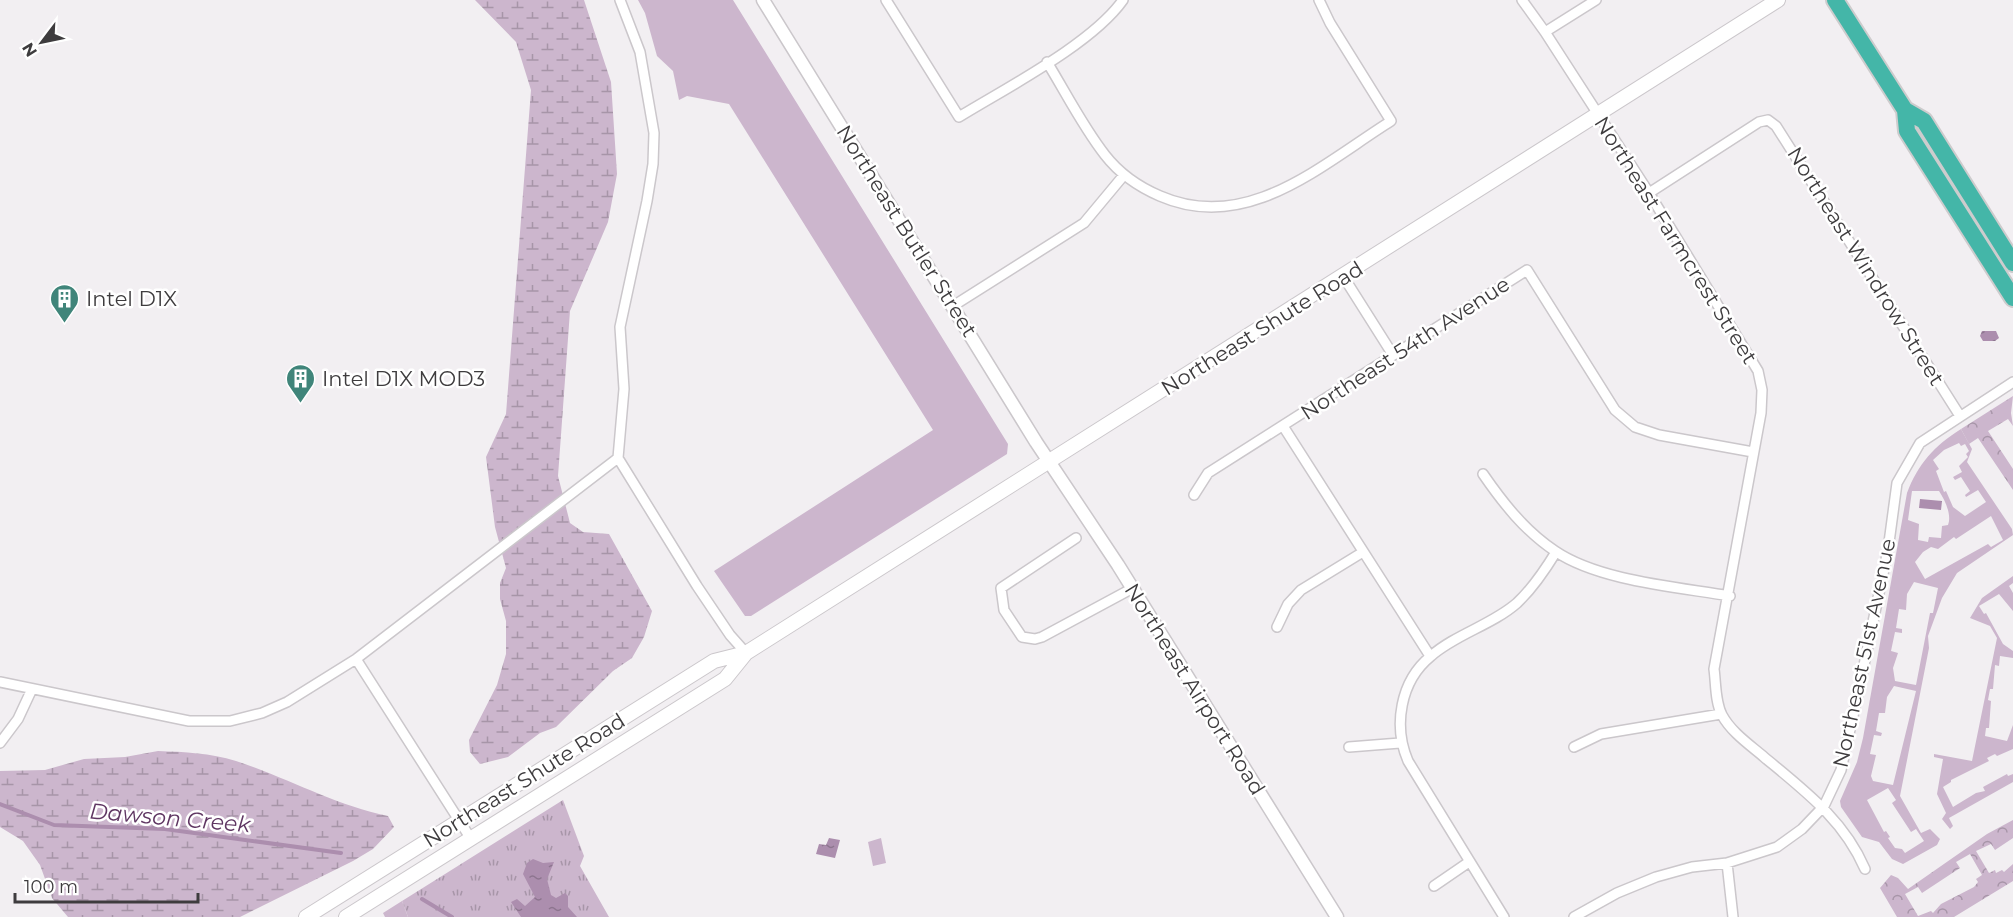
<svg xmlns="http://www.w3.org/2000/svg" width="2013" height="917" font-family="Montserrat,sans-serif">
  <defs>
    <pattern id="forest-crowns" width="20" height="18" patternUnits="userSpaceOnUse" patternTransform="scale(1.5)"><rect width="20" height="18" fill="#ccb6cd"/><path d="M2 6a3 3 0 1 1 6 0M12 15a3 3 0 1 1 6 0" fill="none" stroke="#a795a8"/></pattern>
    <pattern id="wetland-marsh" width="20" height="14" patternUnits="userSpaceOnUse" patternTransform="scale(1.5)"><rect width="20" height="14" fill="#ccb6cd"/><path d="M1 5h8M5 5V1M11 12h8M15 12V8" fill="none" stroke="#a795a8"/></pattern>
    <pattern id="park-tufts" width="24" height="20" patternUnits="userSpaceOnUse" patternTransform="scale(1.5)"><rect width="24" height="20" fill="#ccb6cd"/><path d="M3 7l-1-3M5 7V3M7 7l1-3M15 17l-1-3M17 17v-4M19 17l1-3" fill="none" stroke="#a795a8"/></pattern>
    <pattern id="water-ripples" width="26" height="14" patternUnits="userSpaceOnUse" patternTransform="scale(1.5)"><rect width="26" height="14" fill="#ac8eae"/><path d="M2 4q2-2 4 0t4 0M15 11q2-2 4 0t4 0" fill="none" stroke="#8d758f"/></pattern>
  </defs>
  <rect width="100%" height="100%" fill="#f2eff2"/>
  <path fill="#ccb6cd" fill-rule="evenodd" d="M638,0H733L1008,444L1007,454L751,616H745L714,571L933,430L729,104L687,96L679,100L673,71L657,56L645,13Z
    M1961,429L1972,449L1967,462L2012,529L2013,535L1957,573L1942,598L1928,636L1929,648L1900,796L1921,833L1930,829L1940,839L1937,845L1903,864L1892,859L1879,842L1862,837L1841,807L1840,801L1857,762L1863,738L1907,493C1918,464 1934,446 1961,429ZM1959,443L1961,446L1965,444L1969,451L1966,454L1968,457L1959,466L1962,472L1953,477L1955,480L1961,477L1970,491L1965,495L1966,497L1978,490L1986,502L1965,516L1953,507L1946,491L1944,492L1936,471L1939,469L1933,460L1944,450ZM1912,491H1939C1945,500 1952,515 1948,525L1942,526L1941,538L1929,537L1928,542L1918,540L1919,524L1908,520ZM1991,516L2003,540L1991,547L1988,544L1925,579L1915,562L1923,552L1931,547L1938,549L1954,537L1956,539ZM1914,582L1938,588L1933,613H1930L1916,685L1895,681L1893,668L1898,653L1891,651L1895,632L1902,633V629L1896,628L1899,609L1906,610L1907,594ZM1894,686L1916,691L1893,785L1873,781L1871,776L1876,755L1870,754L1874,735L1881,736L1882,733L1876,731L1879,713H1885L1887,697ZM1888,788L1896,800L1892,803L1911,832L1916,829L1924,841L1905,853L1902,849L1895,848L1888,838L1890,837L1886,831L1884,832L1867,800Z
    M2013,576V583L2009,586L2013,593V611L1999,594L1979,606L1984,614L1986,613L2003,644L2013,651V658L2000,656L1999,666L1995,665L1993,689H1990L1988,700L1991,701L1989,728H1986L1985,736L2007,741L2013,725V749L1997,756L1995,754L1987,758L1989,761L1951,780V782L1943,787L1953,807L1976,793L1985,791L1983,787L2007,774L2008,776L2013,774V782L1949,818L1953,826L1950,829L1942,819L1946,813L1937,794L1943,759L1934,757V754L1972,761L1997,638L1990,626L1970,618L1982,598Z
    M881,838L886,863L873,866L868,842Z
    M402,901L408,917H385L383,913Z"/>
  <path fill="url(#forest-crowns)" fill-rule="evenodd" d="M2013,396L2011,413L2013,426L2008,419L1988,431L2013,469V490L1978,438L1969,444L1961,429Z
    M2013,820V838L1995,850L1991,844L1976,851L1989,873L1995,870L1996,873L2002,870L2004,872L2013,864V881L1954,917H1897L1880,888L1891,875L1898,878L1908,889L1987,834ZM1970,854L1982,875L1976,879L1978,882L1974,887L1941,904L1933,913L1931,911L1918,916L1905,894L1918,887L1922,893L1960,868L1956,862Z"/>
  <path fill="url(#wetland-marsh)" d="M475,0H584L611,82L617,174L608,222L570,311L558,476L570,523L583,532L609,534L652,611L644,637L632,658L613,671L556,727L540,733L508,757L480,764L470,752L469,740L497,685L506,654V621L500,599V583L506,568L495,527L486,457L506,414L531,90L516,42Z
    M158,751C185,752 210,753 236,761C288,778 334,805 388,816L394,827L373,849L353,861L240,917H68L52,898L40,865L23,841L0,827V771L45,770L84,759L125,757Z"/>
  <path fill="url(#park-tufts)" d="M563,800L584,856L580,866L609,917H408L402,901Z"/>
  <path fill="url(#water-ripples)" d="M1982,331H1996L1999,338L1995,341H1983L1980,336Z
    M1920,499L1942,501L1941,510L1919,508Z
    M829,838L840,840L835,858L816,854L819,844L826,845Z
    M533,859L543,863L554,862L547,879L551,895L556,898L565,893L568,896V907L577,917H521L511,902L517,899L525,906L535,897L523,874L527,863Z"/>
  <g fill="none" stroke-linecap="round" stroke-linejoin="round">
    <path stroke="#ac8eae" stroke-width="4" d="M0,804L54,825L165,829L341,853
      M422,899L452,917"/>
    <defs>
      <path id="minor" d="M620,0L640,52L654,133L653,164L647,201L620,327L624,389L618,458L697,586L730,635L746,653
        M886,0L959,117C1006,88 1092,44 1123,0
        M1522,0L1545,32L1649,193L1758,371L1762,390L1761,413L1714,669C1716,683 1715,702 1722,715C1731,732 1750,745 1764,757C1805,791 1844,820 1865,869
        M1545,32L1596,0
        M1047,62C1066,93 1083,127 1105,155C1119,173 1139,187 1160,196C1247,234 1321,165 1391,121L1330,23L1319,0
        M1649,193L1759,122L1768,120L1776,126L1960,416
        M1343,276L1393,355
        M953,306L1084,223L1124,175
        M1283,426L1430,656
        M1483,474C1503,503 1525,531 1555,551C1599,581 1678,587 1730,596
        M1194,495L1208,473L1527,270L1615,410L1635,427L1659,435L1753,452
        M1076,538L1001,588L1004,610L1022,637L1035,639L1042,637L1133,588
        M1277,627L1288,604L1301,590L1363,552
        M356,659L471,839
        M0,682L189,721H230L262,713L287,702L356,659L618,458
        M0,743L18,719L32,689
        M1349,747L1400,743
        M1574,747L1601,734L1721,714
        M1727,863L1733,917
        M1434,886L1469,862
        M1504,917L1408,761C1393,726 1400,681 1431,656C1456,634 1492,625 1517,603C1533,588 1545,570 1556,552
        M1574,917L1617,893L1656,877L1692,867L1727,863L1777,847L1802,829L1824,806L1841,770L1859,689L1888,550L1897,483L1920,443L2013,382"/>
      <path id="tertiary" d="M763,0L1036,442L1118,565L1337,917"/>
      <path id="secondary" d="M306,917L714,661L746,653L1778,0
        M346,917L725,679L746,653"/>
      <path id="trunk" d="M1835,0L1905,110L1924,121L2013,263
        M1905,110L1907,131L2013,298"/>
    </defs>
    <use href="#minor" stroke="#cbc7cb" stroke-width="12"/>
    <use href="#tertiary" stroke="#cbc7cb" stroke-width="15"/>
    <use href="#secondary" stroke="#cbc7cb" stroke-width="16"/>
    <use href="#trunk" stroke="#cdcccd" stroke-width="20"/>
    <use href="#minor" stroke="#fff" stroke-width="9"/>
    <use href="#tertiary" stroke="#fff" stroke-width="12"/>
    <use href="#secondary" stroke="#fff" stroke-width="14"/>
    <use href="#trunk" stroke="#44b6a8" stroke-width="16"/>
  </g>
  <defs>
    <symbol id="building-pin" viewBox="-11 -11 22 30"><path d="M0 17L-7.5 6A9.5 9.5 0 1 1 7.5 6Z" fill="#40857a" stroke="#fff"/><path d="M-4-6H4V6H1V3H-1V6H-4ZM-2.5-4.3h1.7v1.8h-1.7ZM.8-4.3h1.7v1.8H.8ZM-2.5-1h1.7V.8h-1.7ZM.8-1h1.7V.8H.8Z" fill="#fff"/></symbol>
  </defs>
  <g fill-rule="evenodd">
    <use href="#building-pin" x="48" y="282" width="33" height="45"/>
    <use href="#building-pin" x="284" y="362" width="33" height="45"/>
  </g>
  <g text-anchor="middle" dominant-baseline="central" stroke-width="5" stroke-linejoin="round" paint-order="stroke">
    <g font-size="21" fill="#3e3c3e" stroke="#fff">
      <text transform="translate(907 231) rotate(58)">Northeast Butler Street</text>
      <text transform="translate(1676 240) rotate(58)">Northeast Farmcrest Street</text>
      <text transform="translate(1866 266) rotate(58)">Northeast Windrow Street</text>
      <text transform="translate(1262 328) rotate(-32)">Northeast Shute Road</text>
      <text transform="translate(1405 348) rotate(-33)">Northeast 54th Avenue</text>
      <text transform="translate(1864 653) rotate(-78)">Northeast 51st Avenue</text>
      <text transform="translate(1195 689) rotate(58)">Northeast Airport Road</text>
      <text transform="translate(524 780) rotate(-32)">Northeast Shute Road</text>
    </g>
    <g font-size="21" fill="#3e3c3e" stroke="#fff" text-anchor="start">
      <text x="86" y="298">Intel D1X</text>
      <text x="322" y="378">Intel D1X MOD3</text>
    </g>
    <g font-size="22" font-style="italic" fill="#5f3662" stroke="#fff">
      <text transform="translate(170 818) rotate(5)">Dawson Creek</text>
    </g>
  </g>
  <g transform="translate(42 42) rotate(238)" stroke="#ffffff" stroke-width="4.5" paint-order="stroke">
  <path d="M0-4.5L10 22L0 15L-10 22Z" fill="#3e3c3e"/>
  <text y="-9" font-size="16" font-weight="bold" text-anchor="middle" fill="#3e3c3e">N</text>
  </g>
  <path d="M15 893v9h183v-9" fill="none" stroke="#3e3c3e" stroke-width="3"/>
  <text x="24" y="893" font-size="18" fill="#3e3c3e" stroke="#ffffff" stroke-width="4.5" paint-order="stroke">100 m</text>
</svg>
